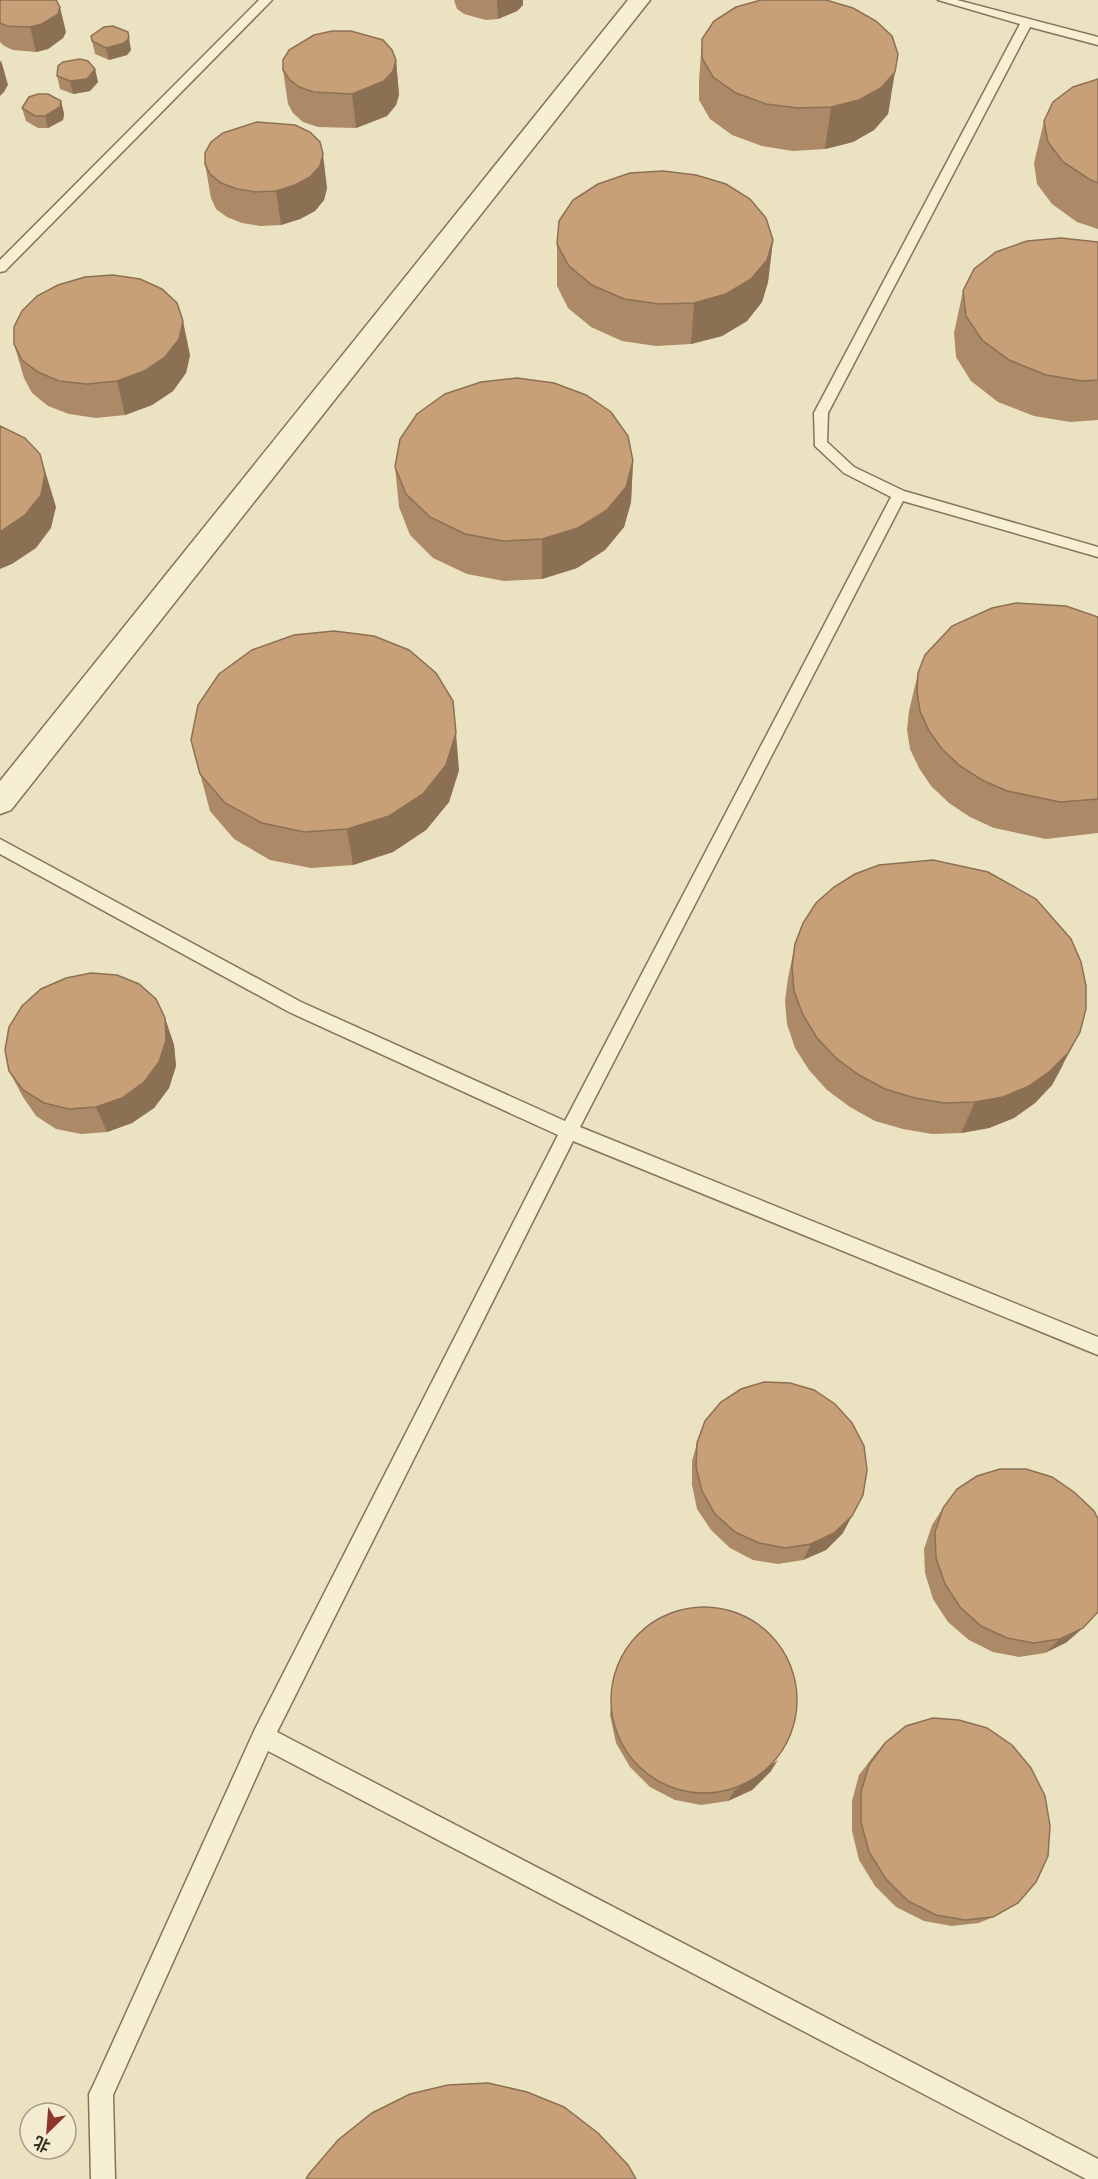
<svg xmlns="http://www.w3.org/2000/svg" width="1098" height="2179" font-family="Lora,'Noto Sans SC',serif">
  <rect width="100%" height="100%" fill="#ebe2c1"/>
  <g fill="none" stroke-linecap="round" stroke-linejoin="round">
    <defs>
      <path id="lane" d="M259,0H272L5,271L0,272V260Z
        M938,0H957L1098,37V45L1030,27L828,413L827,442L854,467L904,491L1098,547V557L903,501L580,1127L1098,1337V1355L573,1141L277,1732L1098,2159V2179H1086L268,1751L113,2095L115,2179H91L89,2094L93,2086L255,1729L558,1135L289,1012L0,854V839L301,1002L565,1121L891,497L844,473L815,446L814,413L1020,24Z"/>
      <path id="street" d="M628,0H650L11,810L0,814V781Z"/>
    </defs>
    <use href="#lane" stroke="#847459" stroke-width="3"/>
    <use href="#street" stroke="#847459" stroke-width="3"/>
    <use href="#lane" fill="#f7efd3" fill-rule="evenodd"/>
    <use href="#street" fill="#f7efd3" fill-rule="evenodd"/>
  </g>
  <path fill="#ac8a67" d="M0,0L66,32L63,38L48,49L36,52L13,50L4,46L0,42Z
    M454,0H523V5L517,11L498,19L486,20L464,14L457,9Z
    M702,39L891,96L888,114L874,130L853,142L825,149L793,151L762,146L732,135L710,119L699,100V81Z
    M92,41L131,50L127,55L109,60L95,54Z
    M396,60L399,95L396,105L387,116L356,128L318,127L303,122L293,113L288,104L283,70Z
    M95,69L98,82L90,91L73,94L60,89L57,76Z
    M1098,79V229L1077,222L1052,204L1037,184L1034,163L1044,121Z
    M61,101L64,114L63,120L48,128H38L26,121L22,108Z
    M205,164L327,188L324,200L315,211L300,219L281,225L261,226L242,223L227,217L216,209L211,198Z
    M773,240L768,282L762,302L747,321L722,336L691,344L656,346L622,341L591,327L568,308L557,286V244Z
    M1098,242V420L1070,422L1034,416L998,402L971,381L956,357L954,333L963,291Z
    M14,344L190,355L186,373L173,391L152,405L125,415L96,418L69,414L48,406L32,393L24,378Z
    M633,461L631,502L624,527L605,550L577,568L542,579L504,581L467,574L433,558L410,535L399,507L395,467Z
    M1098,617V833L1046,839L994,828L970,817L949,803L931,786L919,768L910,749L907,730L909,711L918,673Z
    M191,740L459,770L449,802L426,830L393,852L353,865L311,868L270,860L234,839L210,811Z
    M795,944L1063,1065L1052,1085L1035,1103L1014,1118L989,1128L961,1133L932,1134L903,1129L875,1121L850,1107L827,1090L809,1070L795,1048L787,1024L785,1001L788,978Z
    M165,1018L174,1045L176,1066L169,1088L154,1108L132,1123L107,1132L81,1134L56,1129L36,1116L23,1097L9,1071Z
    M697,1443L843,1533L826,1550L803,1560L778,1564L753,1560L730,1548L711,1530L697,1509L692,1485V1461Z
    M943,1508L1067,1642L1045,1653L1019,1657L993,1652L969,1640L948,1622L933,1599L925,1573L924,1549L932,1525Z
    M614,1675L771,1771L752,1790L728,1801L701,1805L675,1800L650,1787L630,1767L616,1743L610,1715Z
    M885,1743L993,1917L979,1923L952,1926L924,1921L896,1907L875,1886L859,1860L852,1831V1801L859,1775L875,1754Z"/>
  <path fill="#8c7054" d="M497,0H523V5L517,11L498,19Z
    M60,7L66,32L63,38L48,49L36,52L30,27Z
    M128,32L131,50L127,55L109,60L106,48Z
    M898,54L888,114L874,130L853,142L825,149L831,107Z
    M1,60L8,85L4,92L0,96V63Z
    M396,60L399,95L396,105L387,116L356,128L352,94Z
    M95,69L98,82L90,91L73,94L70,81Z
    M61,101L64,114L63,120L48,128L45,116Z
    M323,154L327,188L324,200L315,211L300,219L281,225L276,191Z
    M773,240L768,282L762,302L747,321L722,336L691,344L694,303Z
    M183,321L190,355L186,373L173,391L152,405L125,415L117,381Z
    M40,454L56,507L51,528L36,548L12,564L0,569V532Z
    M633,461L631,502L624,527L605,550L577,568L542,579V539Z
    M456,733L459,770L449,802L426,830L393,852L353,865L347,829Z
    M165,1018L174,1045L176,1066L169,1088L154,1108L132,1123L107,1132L96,1107Z
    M1080,1032L1052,1085L1035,1103L1014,1118L989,1128L961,1133L975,1102Z
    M852,1516L843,1533L826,1550L803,1560L811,1544Z
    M1083,1628L1067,1642L1045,1653L1060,1639Z
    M778,1760L771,1771L752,1790L728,1801L734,1791Z"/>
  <path fill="#c8a078" stroke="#8c7054" stroke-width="1.5" d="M0,0H56L60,7L58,14L42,24L30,27L7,26L0,23Z
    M761,0H826L853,8L876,21L892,36L898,54L895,72L881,88L859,100L831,107L798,108L766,104L736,93L713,77L702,58V39L714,21L736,7Z
    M113,26L128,32L129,38L124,43L106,48L92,41L91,36L104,27Z
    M332,31H351L383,40L392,50L396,60L393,71L384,81L352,94L314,92L299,87L289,79L283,70V60L289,50L314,35Z
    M80,59L88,61L95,69L87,79L70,81L57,76L58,66L63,62Z
    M1098,79V183L1089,179L1063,162L1048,142L1044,121L1053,102L1073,87Z
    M38,94H48L61,101L60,107L45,116H35L22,108L29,97Z
    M257,122L295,125L310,132L320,142L323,154L320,166L310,177L295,185L276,191L256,192L237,189L221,183L210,174L205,164V153L211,142L223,133Z
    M663,171L696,175L726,184L750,199L766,218L773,240L767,260L751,279L726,294L694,303L659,304L624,299L592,285L569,266L557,244L559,221L573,200L598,184L630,173Z
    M1061,238L1098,242V380L1082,381L1046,375L1009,360L982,340L966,316L963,291L974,269L996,252L1027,241Z
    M113,275L140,279L162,289L177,303L183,321L179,339L165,357L144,371L117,381L87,384L59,381L38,372L22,360L14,344V327L22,311L37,296L58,285L85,277Z
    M517,378L554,383L586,395L611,412L628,436L633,461L626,487L607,510L578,528L542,539L503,541L465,534L430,517L406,494L395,467L400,439L417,414L445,394L481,382Z
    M0,426L25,438L40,454L45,474L41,495L25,515L0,532Z
    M1016,603L1066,606L1098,617V799L1060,802L1007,791L982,780L960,766L942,749L929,731L920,711L917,692L918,673L925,655L952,626L992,608Z
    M334,631L374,636L409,650L436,673L453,701L456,733L446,765L423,794L389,816L347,829L304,832L262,823L225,803L200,774L191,740L198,705L219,674L252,650L294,635Z
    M933,860L988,872L1036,899L1071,939L1081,962L1086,986V1009L1080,1032L1068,1053L1050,1071L1029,1086L1003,1097L975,1102L944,1103L915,1098L885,1089L859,1075L836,1058L817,1038L803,1015L794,991L792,967L795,944L803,923L816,903L834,887L855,874L879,865Z
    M91,973L117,975L139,984L156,999L165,1018L166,1040L159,1062L144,1082L122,1098L96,1107L69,1109L44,1103L23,1090L9,1071L5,1050L9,1027L22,1006L41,989L66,978Z
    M764,1382L790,1383L814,1390L835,1404L852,1423L864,1446L867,1470L863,1495L852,1516L834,1533L811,1544L785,1548L759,1543L735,1532L715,1514L702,1491L696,1467L697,1443L705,1421L721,1402L741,1389Z
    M1000,1469H1026L1052,1477L1074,1492L1094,1511L1098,1519V1612L1083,1628L1060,1639L1034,1643L1007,1638L981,1626L960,1607L945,1584L936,1558L935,1532L943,1508L957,1489L977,1476Z
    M611 1700a93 93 0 1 1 186 0a93 93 0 1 1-186 0Z
    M933,1718L959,1720L987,1728L1012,1745L1031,1768L1045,1796L1050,1826L1048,1856L1036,1882L1018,1903L993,1917L965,1920L936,1915L908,1901L886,1879L869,1852L861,1822V1792L869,1765L885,1743L906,1726Z
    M488,2083L527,2092L564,2107L598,2133L628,2165L636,2179H306L309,2174L338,2140L372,2113L410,2094L448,2085Z"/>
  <g transform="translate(48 2131) rotate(205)"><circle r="28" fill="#f3ecd0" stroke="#a79e88" stroke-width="1.5"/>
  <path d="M0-4.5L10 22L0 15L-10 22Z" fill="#90352c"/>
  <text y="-9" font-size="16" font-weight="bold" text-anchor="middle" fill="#342a1d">北</text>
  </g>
</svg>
